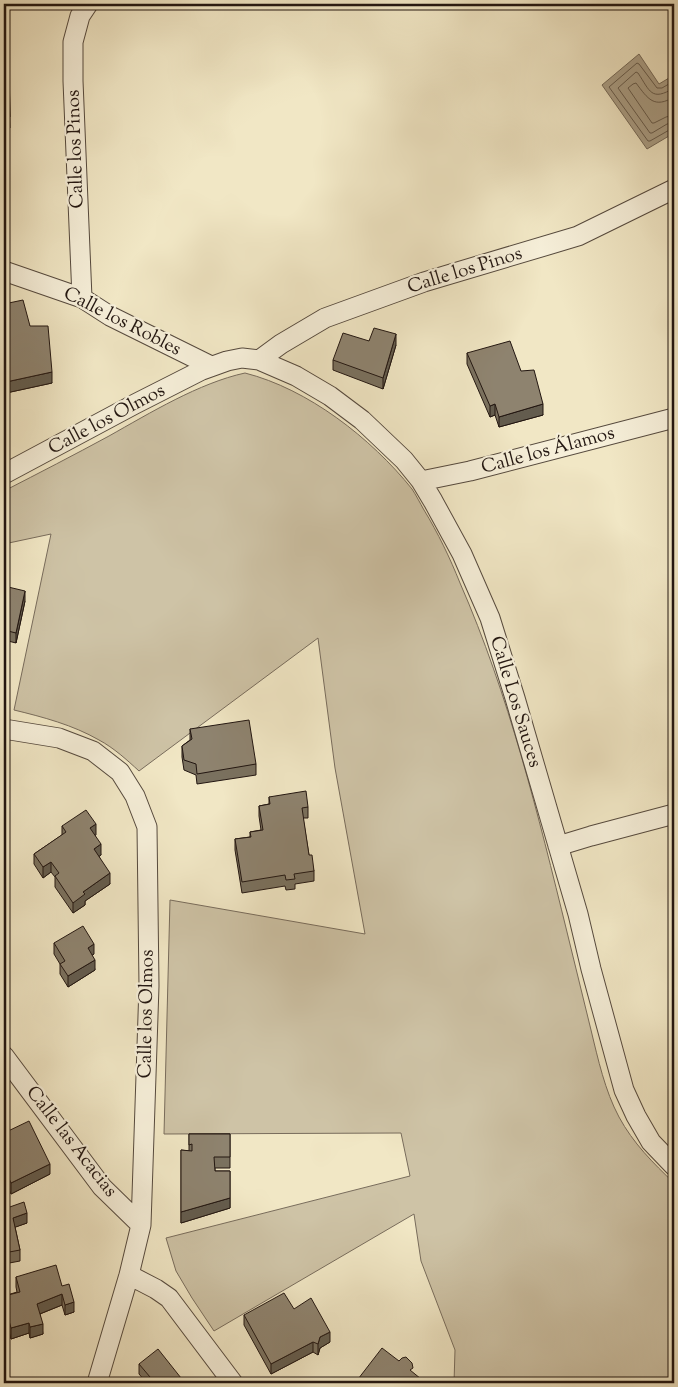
<svg xmlns="http://www.w3.org/2000/svg" width="678" height="1387" font-family="'Sorts Mill Goudy',serif">
  <rect width="100%" height="100%" fill="#f1e7c5"/>
  <filter id="stains"><feTurbulence type="fractalNoise" baseFrequency=".004" numOctaves="4"/><feColorMatrix values="0 0 0 0 .2 0 0 0 0 .09 0 0 0 0 .02 0 0 0 .5 -.17"/></filter>
  <radialGradient id="worn" r=".72"><stop offset=".6" stop-color="#630" stop-opacity="0"/><stop offset="1" stop-color="#630" stop-opacity=".3"/></radialGradient>
  <path fill="#cec3a6" stroke="#786c5c" d="M245,373C308,389 371,438 412,489C416,495 420,503 424,510C438,533 450,558 460,583C509,695 538,814 567,932C575,965 583,997 591,1030C598,1059 605,1091 619,1117C633,1143 653,1163 674,1183V1383H454L455,1350L421,1261L414,1214L214,1331L192,1298L176,1271L166,1238L410,1176L401,1133L164,1134L170,900L365,934L335,768L318,638L139,771C127,760 114,748 99,740C73,725 43,717 14,710L51,534L4,544V491C39,473 74,455 109,436C150,413 199,383 245,373Z"/>
  <path fill="#aba088" stroke="#746958" d="M639,54L659,84L674,75V133L647,149L602,85Z"/>
  <g fill="none" stroke-linecap="round" stroke-linejoin="round">
    <path stroke="#665b4c" stroke-width="1" d="M674,81L662,88H657L639,64L637,63L609,87L648,141H650L671,129H674
      M674,88C651,102 650,91 638,73L636,72L618,88L650,133H652L667,124L674,123
      M674,97C654,109 648,99 636,83L633,84L628,88L652,123H654L666,117L674,115"/>
    <defs>
      <path id="minor" d="M4,271L82,298L110,316L211,366
        M82,298L73,81V42L80,16L88,4
        M259,360L281,344L325,318L424,282L578,236L674,189
        M4,474L135,404L202,370L227,361L242,358L259,360L296,376L330,396L362,420L404,460L421,481L433,501L462,554L490,618L515,698L578,914L591,969L624,1090L636,1116L651,1142L674,1166
        M421,481L470,471L674,418
        M4,729L59,738L93,751L120,772L135,796L147,827L149,986L141,1225L129,1275L97,1383
        M558,846L591,836L674,814
        M4,1056L102,1187L141,1225
        M129,1275L156,1289L169,1298L233,1383"/>
    </defs>
    <use href="#minor" stroke="#564a3e" stroke-width="21"/>
    <use href="#minor" stroke="#f6efd9" stroke-width="19"/>
  </g>
  <path fill="#7a715f" stroke="#221611" d="M4,62H9L10,128H4Z
    M4,304L30,326L52,383L6,393L4,384Z
    M369,341L396,345L383,389L333,370V360Z
    M467,353L521,371L543,415L499,427L495,415L490,417L467,364Z
    M4,586L25,601L16,643L4,640Z
    M190,729L256,764V775L197,784L196,775L184,770L182,757V746L190,740Z
    M269,797L308,807V818H303L309,855L314,871V881L295,884V889L286,890L285,886L242,893L235,850V839L250,837V832L261,830L259,816V806L269,804Z
    M62,826L96,835H95L101,855L99,856L110,884L85,901V905L73,913L55,887V877L51,872L43,878L34,864V854L62,835Z
    M54,943L94,954L92,955L95,970L68,987L60,974V964L54,954Z
    M4,1133L50,1174L11,1194L4,1178Z
    M189,1134H230V1168H215V1171H230V1208L181,1223V1150L189,1151Z
    M4,1209L27,1223L15,1227L20,1250V1261L4,1264Z
    M16,1277L62,1286L74,1312L65,1315L62,1305L40,1314L43,1334L30,1338L29,1333L11,1339L4,1313V1296L17,1292L16,1287Z
    M244,1315L330,1342L320,1348L318,1355L313,1352L271,1374L244,1325Z
    M139,1364L185,1383L145,1381L139,1374Z"/>
  <path fill="#635c4e" stroke="#221611" d="M396,334V345L383,389V378Z
    M52,372V383L6,393V382Z
    M495,404V415L490,417V406Z
    M543,404V415L499,427V417Z
    M25,591V601L16,643V633Z
    M96,824V835L90,839V828Z
    M101,844V855L94,860V849Z
    M51,862V872L43,878V867Z
    M110,873V884L85,901V905L73,913V903L83,892Z
    M94,944V954L88,958V948Z
    M95,960V970L68,987V976Z
    M50,1164V1174L11,1194V1183Z
    M230,1198V1208L181,1223V1212Z
    M27,1213V1223L13,1228V1218Z
    M62,1294V1305L37,1315V1304Z
    M74,1302V1312L65,1315V1305Z
    M29,1323V1333L11,1339V1328Z
    M43,1324V1334L30,1338V1327Z
    M330,1332V1342L320,1348L318,1355V1344L320,1337Z
    M313,1342V1352L271,1374V1364Z"/>
  <path fill="#8e836f" stroke="#221611" d="M4,62H9L10,117H4Z
    M23,300L30,326H48L52,372L6,382L4,374V304Z
    M374,328L396,334L383,378L333,360L343,333L369,341Z
    M510,341L521,371L534,370L543,404L499,417L495,404L490,406L467,353Z
    M4,586L25,591L16,633L4,630Z
    M249,720L256,764L197,774L196,764L184,760L182,746L192,739L190,729Z
    M306,791L308,807L302,808L309,855H312L314,871L294,874L295,879L286,880L285,875L242,882L235,839L251,837L250,832L263,830L259,806L270,804L269,797Z
    M86,810L96,824L90,828L101,844L94,849L110,873L83,892L85,894L73,903L55,876L59,873L51,862L43,867L34,854L66,832L62,826Z
    M83,926L94,944L88,948L95,960L68,976L60,964L65,961L54,943Z
    M29,1121L50,1164L11,1183L4,1168V1133Z
    M189,1134H230V1157H214L215,1171H230V1198L181,1212V1150L192,1151V1144L189,1145Z
    M24,1202L27,1213L13,1218L20,1250L4,1253V1209Z
    M56,1265L62,1286L69,1284L74,1302L65,1305L62,1294L37,1304L43,1324L30,1327L29,1323L11,1328L4,1302V1296L20,1292L16,1277Z
    M284,1293L294,1309L311,1298L330,1332L320,1337L318,1344L313,1342L271,1364L244,1315Z
    M382,1348L399,1361L402,1358L406,1357L412,1363L413,1368L410,1370L426,1383H355Z
    M158,1349L185,1383H142L150,1377L139,1364Z"/>
  <g text-anchor="middle" dominant-baseline="central" stroke-width="4.5" stroke-linejoin="round" paint-order="stroke">
    <g font-size="19" fill="#221611" stroke="#f6efd9">
      <text transform="translate(76 149) rotate(-92)">Calle los Pinos</text>
      <text transform="translate(465 271) rotate(-17)">Calle los Pinos</text>
      <text transform="translate(122 322) rotate(27)">Calle los Robles</text>
      <text transform="translate(107 420) rotate(-28)">Calle los Olmos</text>
      <text transform="translate(548 451) rotate(-15)">Calle los Álamos</text>
      <text transform="translate(515 702) rotate(73)">Calle Los Sauces</text>
      <text transform="translate(147 1014) rotate(-89)">Calle los Olmos</text>
      <text transform="translate(71 1142) rotate(52)">Calle las Acacias</text>
    </g>
  </g>
  <rect width="678" height="1387" fill="none" stroke="#f1e7c5" stroke-width="20"/>
  <rect x="5" y="5" width="668" height="1377" fill="none" stroke="#221611" stroke-width="2.5"/>
  <rect x="10" y="10" width="658" height="1367" fill="none" stroke="#221611"/>
  <rect width="100%" height="100%" filter="url(#stains)"/>
  <rect width="100%" height="100%" fill="url(#worn)"/>
</svg>
